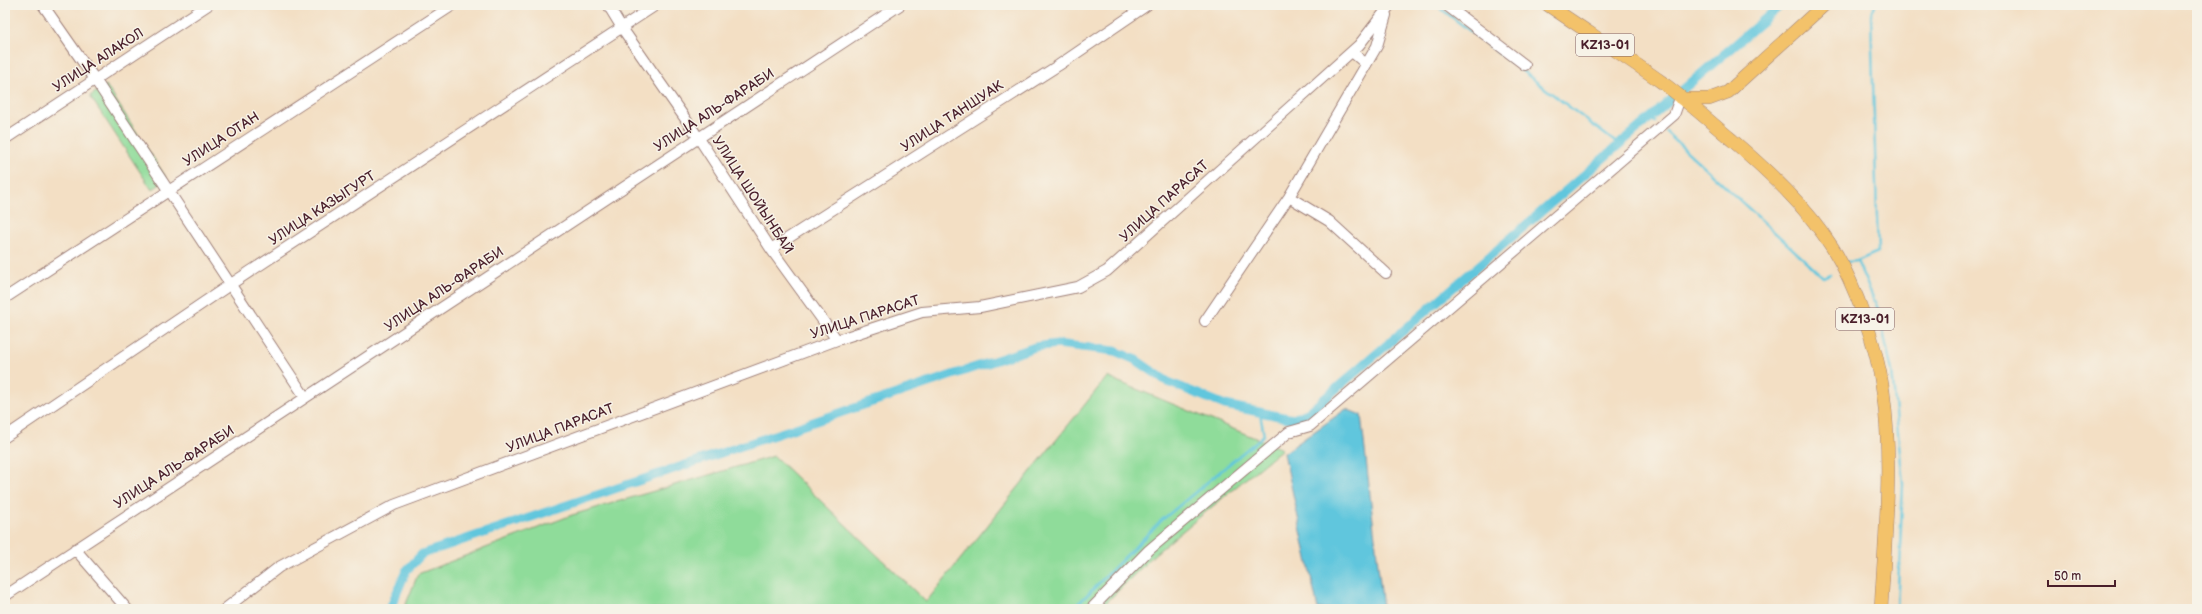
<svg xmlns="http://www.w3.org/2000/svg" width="2202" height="614" font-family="'Balsamiq Sans',sans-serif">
  <rect width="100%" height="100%" fill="#f7f3e8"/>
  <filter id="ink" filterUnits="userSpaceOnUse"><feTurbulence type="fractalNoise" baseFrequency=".025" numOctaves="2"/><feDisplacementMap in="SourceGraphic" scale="8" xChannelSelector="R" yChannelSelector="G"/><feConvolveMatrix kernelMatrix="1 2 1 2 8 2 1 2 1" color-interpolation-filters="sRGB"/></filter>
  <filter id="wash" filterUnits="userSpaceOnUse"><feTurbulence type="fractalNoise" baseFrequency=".012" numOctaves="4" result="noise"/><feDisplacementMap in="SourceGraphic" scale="16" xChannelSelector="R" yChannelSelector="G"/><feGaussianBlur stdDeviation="0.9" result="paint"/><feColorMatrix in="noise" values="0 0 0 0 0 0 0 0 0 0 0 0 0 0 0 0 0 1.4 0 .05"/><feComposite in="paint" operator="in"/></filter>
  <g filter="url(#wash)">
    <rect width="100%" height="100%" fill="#f3dfc4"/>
    <path fill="#8fdc9a" stroke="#6c7e62" d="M106,85L167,179L152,190L90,96Z
      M1107,377L1282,449L1156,553L1100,609H404L418,574L572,515L774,456L926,602Z"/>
    <path fill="#60c6dd" stroke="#557284" d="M1346,409L1361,415L1383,609H1318L1284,453Z"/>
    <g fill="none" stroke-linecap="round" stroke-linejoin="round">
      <path stroke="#60c6dd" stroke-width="2.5" d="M1436,5L1619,145
        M1650,118L1655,122
        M1666,132L1823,277L1830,274
        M1857,261L1878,309L1892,371L1903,484L1897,609
        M1847,262L1857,261L1878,252L1871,15L1875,5
        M1073,609L1162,520L1264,435L1260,414"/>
      <path stroke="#60c6dd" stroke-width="9" d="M390,609L406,571L422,554L1035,347L1057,344L1115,351L1136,360L1168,382L1225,405L1293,419L1309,412L1781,5"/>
    </g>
  </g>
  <g filter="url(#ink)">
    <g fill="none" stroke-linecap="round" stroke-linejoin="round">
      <defs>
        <path id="minor" d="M43,5L94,78L305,397
          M608,5L622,28L698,137L771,249L837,340
          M1446,5L1525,65
          M1352,52L1366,64
          M5,139L208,5
          M1289,197L1329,221L1386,273
          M771,249L1059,65L1147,5
          M5,298L453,5
          M1205,321L1289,197L1377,46L1386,15
          M5,437L231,284L656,5
          M75,549L127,609
          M5,596L900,5
          M225,609L279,567L394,505L837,340L922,312L980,307L1078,287L1107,271L1359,45L1390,5
          M1091,609L1149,550L1289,432L1310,426L1674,115L1680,98"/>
        <path id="major" d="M1548,5C1586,31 1625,56 1663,83C1687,101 1709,121 1732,140C1769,172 1806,206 1832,247C1856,285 1877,347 1883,391C1893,464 1885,537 1881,609
          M1682,99H1709L1728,92L1824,5"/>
      </defs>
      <use href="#minor" stroke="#9e7f78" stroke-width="12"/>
      <use href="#major" stroke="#9e7f78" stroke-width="14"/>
      <use href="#minor" stroke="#fff" stroke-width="10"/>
      <use href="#major" stroke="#f3c26a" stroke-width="13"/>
    </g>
  </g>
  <g text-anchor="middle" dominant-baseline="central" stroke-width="3" stroke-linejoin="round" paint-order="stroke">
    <g fill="#f7f3e8" stroke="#7e5f64" stroke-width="1">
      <rect x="1576" y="34" width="58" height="22" rx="3"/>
      <rect x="1836" y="308" width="58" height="22" rx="3"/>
    </g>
    <g font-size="13" font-weight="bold" fill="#4a1f2b">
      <text x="1605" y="45">KZ13-01</text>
      <text x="1865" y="319">KZ13-01</text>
    </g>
    <g font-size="14" fill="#4a1f2b" stroke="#f7f3e8">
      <text transform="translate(98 60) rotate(-33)">УЛИЦА АЛАКОЛ</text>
      <text transform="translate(714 110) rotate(-33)">УЛИЦА АЛЬ-ФАРАБИ</text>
      <text transform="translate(952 116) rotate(-33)">УЛИЦА ТАНШУАК</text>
      <text transform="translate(221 139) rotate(-33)">УЛИЦА ОТАН</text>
      <text transform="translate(753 195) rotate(57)">УЛИЦА ШОЙЫНБАЙ</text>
      <text transform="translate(1164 201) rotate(-42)">УЛИЦА ПАРАСАТ</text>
      <text transform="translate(322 208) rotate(-33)">УЛИЦА КАЗЫГУРТ</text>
      <text transform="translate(444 289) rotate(-34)">УЛИЦА АЛЬ-ФАРАБИ</text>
      <text transform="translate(865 317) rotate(-18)">УЛИЦА ПАРАСАТ</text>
      <text transform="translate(560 428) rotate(-21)">УЛИЦА ПАРАСАТ</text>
      <text transform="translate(174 467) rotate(-33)">УЛИЦА АЛЬ-ФАРАБИ</text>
    </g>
  </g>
  <rect width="2202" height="614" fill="none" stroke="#f7f3e8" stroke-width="20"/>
  <path d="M2048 580v6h67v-6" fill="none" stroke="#4a1f2b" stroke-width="2"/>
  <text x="2054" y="580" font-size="12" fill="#4a1f2b" stroke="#f7f3e8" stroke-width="3" paint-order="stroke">50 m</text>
</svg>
